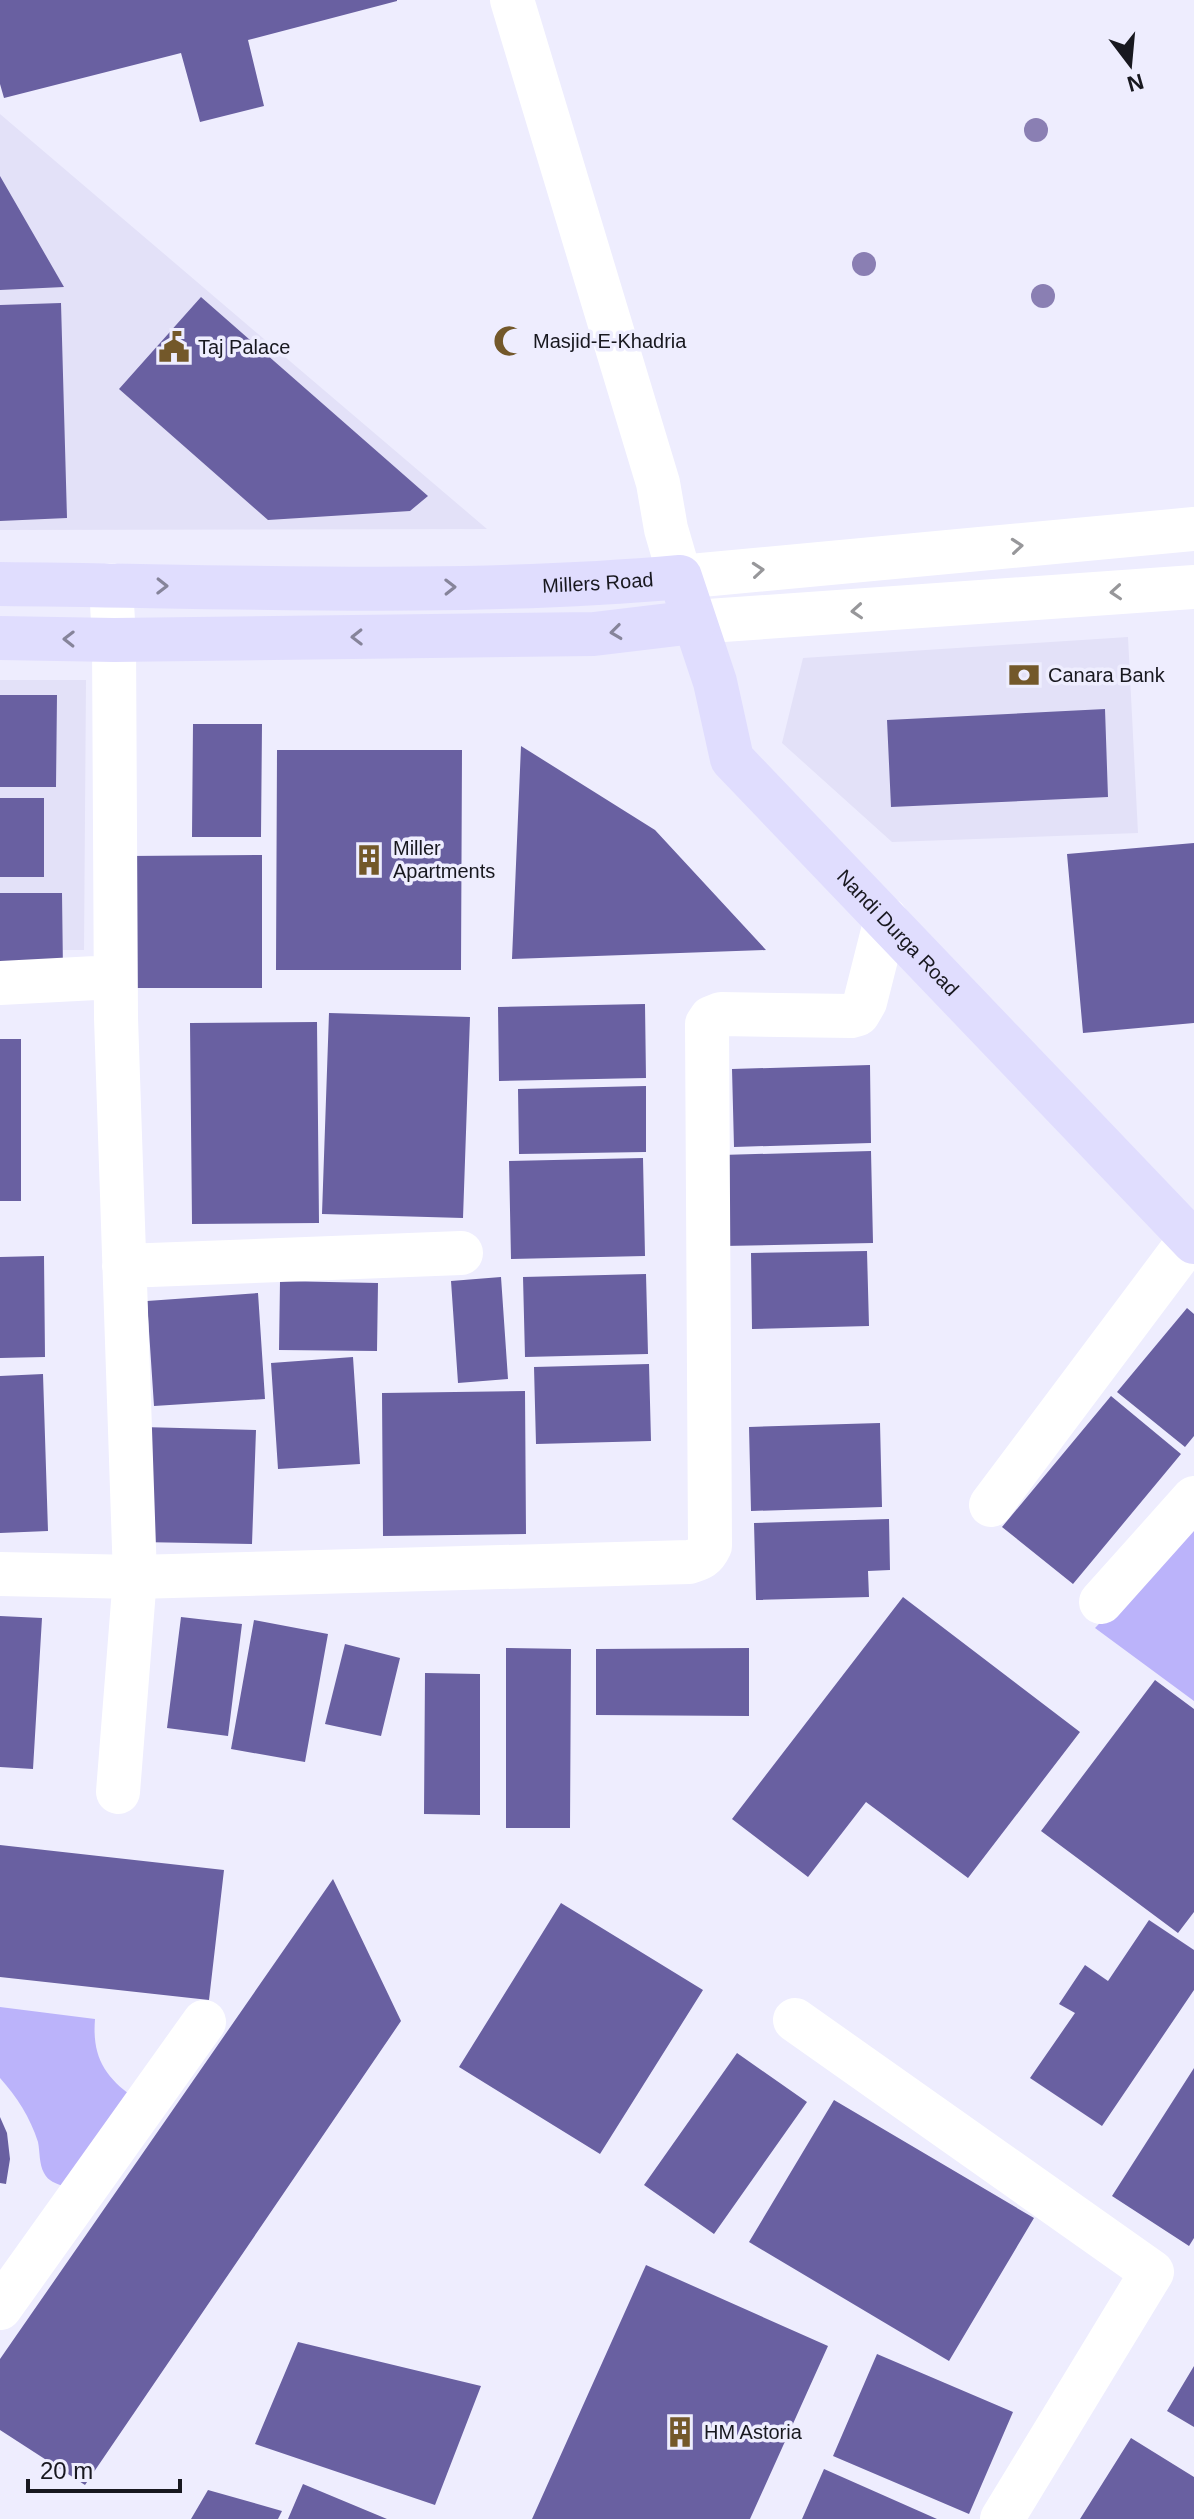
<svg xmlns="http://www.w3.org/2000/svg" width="1194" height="2519" font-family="Helvetica,sans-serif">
  <rect width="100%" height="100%" fill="#eeedfe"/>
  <path fill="#e3e1f8" d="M0,114L61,166L487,529L0,530Z
    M1128,637L1138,833L892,842L782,743L803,658Z
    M0,680H86L84,950H0Z"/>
  <path fill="#bbb3fa" d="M1194,1526V1701L1095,1628Z
    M0,2007L95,2019C92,2056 104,2076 133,2097L64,2186C56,2184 48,2181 44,2173C39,2164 40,2152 38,2142C30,2117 17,2097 0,2078Z"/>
  <path fill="#6960a1" d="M0,0H397V1L248,40L264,106L200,122L181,53L4,98L0,84Z
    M0,176L64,287L0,290Z
    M201,297L428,496L410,511L268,520L119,389Z
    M61,303L67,518L0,521V305Z
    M0,695H57L56,787H0Z
    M1105,709L1108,797L891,807L887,720Z
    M193,724H262L261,837H192Z
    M521,746L655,830L766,950L512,959Z
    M277,750H462L461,970H276Z
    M0,798H44V877H0Z
    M1194,843V1023L1083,1033L1067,854Z
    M262,855V988H129L128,856Z
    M0,893H62L63,972L0,973Z
    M645,1004L646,1078L499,1081L498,1007Z
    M329,1013L470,1017L463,1218L322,1214Z
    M317,1022L319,1223L192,1224L190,1023Z
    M0,1039H21V1201H0Z
    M870,1065L871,1143L734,1147L732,1069Z
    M646,1086V1152L519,1154L518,1089Z
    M871,1151L873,1243L723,1246L721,1155Z
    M643,1158L645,1256L511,1259L509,1161Z
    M867,1251L869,1326L752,1329L751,1253Z
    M44,1256L45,1357L0,1358V1257Z
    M646,1274L648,1354L525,1357L523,1277Z
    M501,1277L508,1379L458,1383L451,1281Z
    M280,1281L378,1283L377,1351L279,1350Z
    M258,1293L265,1399L154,1406L147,1301Z
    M1187,1308L1194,1314V1436L1185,1447L1117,1392Z
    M353,1357L360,1464L278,1469L271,1363Z
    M649,1364L651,1441L536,1444L534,1367Z
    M43,1374L48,1531L0,1533V1376Z
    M525,1391L526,1534L383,1536L382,1393Z
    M1111,1396L1181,1454L1073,1584L1002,1527Z
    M880,1423L882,1507L751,1511L749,1427Z
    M142,1427L256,1430L252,1544L139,1542Z
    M889,1519L890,1570L868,1571L869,1597L756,1600L754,1523Z
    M903,1597L1080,1732L968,1878L866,1802L808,1877L732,1819Z
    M0,1616L42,1618L33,1769L0,1767Z
    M181,1617L242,1624L228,1736L167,1728Z
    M254,1620L328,1634L305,1762L231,1749Z
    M345,1644L400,1658L381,1736L325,1724Z
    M506,1648L571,1649L570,1828H506Z
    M749,1648V1716L596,1715V1649Z
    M425,1673L480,1674V1815L424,1814Z
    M1155,1680L1194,1709V1912L1178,1933L1041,1831Z
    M0,1845L224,1870L209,2000L0,1977Z
    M333,1879L401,2021L85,2485L0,2430V2359Z
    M561,1903L703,1990L600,2154L459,2067Z
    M1149,1920L1194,1950V1990L1102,2126L1030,2078L1075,2013L1059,2004L1085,1965L1108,1981Z
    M737,2053L807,2102L714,2234L644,2185Z
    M1194,2068V2238L1189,2246L1112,2196Z
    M834,2100L1034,2218L949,2361L749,2242Z
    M0,2117L7,2133L10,2159L6,2184L0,2183Z
    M646,2265L828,2346L750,2519H532Z
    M298,2342L481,2386L435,2505L255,2444Z
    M877,2354L1013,2412L969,2514L833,2456Z
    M1194,2366V2427L1167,2411Z
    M1131,2438L1194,2477V2519H1080Z
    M824,2469L937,2519H802Z
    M303,2484L387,2519H288Z
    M208,2490L282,2511L278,2519H191Z"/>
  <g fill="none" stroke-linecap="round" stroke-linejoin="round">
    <path stroke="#fff" stroke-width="44" d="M512,0L658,483L666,529L680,577L1194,529
      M111,585L114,640L116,1018L135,1577L118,1792
      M694,622L1194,587
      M0,983L115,977
      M124,1266L461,1253
      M991,1505L1191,1238
      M0,1574L135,1577L689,1562C700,1559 705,1557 710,1546L707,1024L711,1018L721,1014L851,1016L858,1014L865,1002L886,919
      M1101,1602L1194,1498
      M795,2020L1152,2272L1002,2519
      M0,2308L204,2022"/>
    <g stroke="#e0ddfe" stroke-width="44">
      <path id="s1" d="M0,584C226,586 455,597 680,577L715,682L732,759L1194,1242"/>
      <path d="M0,638L114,640L594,634L694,622"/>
    </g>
  </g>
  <g fill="#8a7fb3">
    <circle cx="1036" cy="130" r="12"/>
    <circle cx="864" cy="264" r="12"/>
    <circle cx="1043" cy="296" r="12"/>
  </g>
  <defs><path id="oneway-chevron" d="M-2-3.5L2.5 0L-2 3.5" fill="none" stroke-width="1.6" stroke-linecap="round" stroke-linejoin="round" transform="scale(2)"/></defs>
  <g stroke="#97979a">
    <use href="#oneway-chevron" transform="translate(1017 546) rotate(-5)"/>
    <use href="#oneway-chevron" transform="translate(758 570) rotate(-5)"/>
    <use href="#oneway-chevron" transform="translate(1116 592) rotate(176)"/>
    <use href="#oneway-chevron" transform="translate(857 611) rotate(176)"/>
  </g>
  <g stroke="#86849a">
    <use href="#oneway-chevron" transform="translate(162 586) rotate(1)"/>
    <use href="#oneway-chevron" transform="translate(450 587) rotate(-1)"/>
    <use href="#oneway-chevron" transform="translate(616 632) rotate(173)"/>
    <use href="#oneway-chevron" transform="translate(357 637) rotate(179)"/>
    <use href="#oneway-chevron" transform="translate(69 639) rotate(-179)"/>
  </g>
  <defs>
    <symbol id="mosque-bare" viewBox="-9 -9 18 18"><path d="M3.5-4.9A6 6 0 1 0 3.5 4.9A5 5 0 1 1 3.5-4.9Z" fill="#73582a" stroke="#eeedfe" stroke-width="2.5" paint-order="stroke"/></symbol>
    <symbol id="civic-bare" viewBox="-9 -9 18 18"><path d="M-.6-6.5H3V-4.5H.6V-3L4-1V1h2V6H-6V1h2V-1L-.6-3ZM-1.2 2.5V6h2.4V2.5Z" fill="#73582a" stroke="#eeedfe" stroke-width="2.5" paint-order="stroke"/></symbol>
    <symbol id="bank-bare" viewBox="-9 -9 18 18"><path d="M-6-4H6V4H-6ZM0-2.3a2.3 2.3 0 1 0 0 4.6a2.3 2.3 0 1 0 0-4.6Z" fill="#73582a" stroke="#eeedfe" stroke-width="2.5" paint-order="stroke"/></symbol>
    <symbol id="building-bare" viewBox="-9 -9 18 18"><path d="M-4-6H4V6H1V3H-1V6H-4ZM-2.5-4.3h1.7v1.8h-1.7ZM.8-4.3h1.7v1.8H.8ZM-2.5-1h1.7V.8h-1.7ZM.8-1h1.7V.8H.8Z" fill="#73582a" stroke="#eeedfe" stroke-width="2.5" paint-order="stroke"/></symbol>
  </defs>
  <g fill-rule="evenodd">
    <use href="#mosque-bare" x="487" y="319" width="44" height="44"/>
    <use href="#civic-bare" x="152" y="325" width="44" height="44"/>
    <use href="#bank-bare" x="1002" y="653" width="44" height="44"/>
    <use href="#building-bare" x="347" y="838" width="44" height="44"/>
    <use href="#building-bare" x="658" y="2410" width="44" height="44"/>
  </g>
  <g text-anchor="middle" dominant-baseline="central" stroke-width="7" stroke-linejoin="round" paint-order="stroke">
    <g font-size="20" fill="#18181f" stroke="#eeedfe" text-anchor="start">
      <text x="533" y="341">Masjid-E-Khadria</text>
      <text x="198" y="347">Taj Palace</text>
      <text x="1048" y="675">Canara Bank</text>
      <text x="393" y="848">Miller<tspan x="393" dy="23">Apartments</tspan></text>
      <text x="704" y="2432">HM Astoria</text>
    </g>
    <g font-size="20" fill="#18181f" stroke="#eeedfe">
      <text stroke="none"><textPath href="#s1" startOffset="598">Millers Road</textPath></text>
      <text stroke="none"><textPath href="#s1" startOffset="1110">Nandi Durga Road</textPath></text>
    </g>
  </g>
  <g transform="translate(1130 64) rotate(164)" stroke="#eeedfe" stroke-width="6" paint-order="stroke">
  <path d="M0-6L14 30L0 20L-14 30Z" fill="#18181f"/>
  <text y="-12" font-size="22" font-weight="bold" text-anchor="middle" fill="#18181f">N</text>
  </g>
  <path d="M28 2479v12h152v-12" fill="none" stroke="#18181f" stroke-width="4"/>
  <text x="40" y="2479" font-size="24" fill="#18181f" stroke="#eeedfe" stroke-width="6" paint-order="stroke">20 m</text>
</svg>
